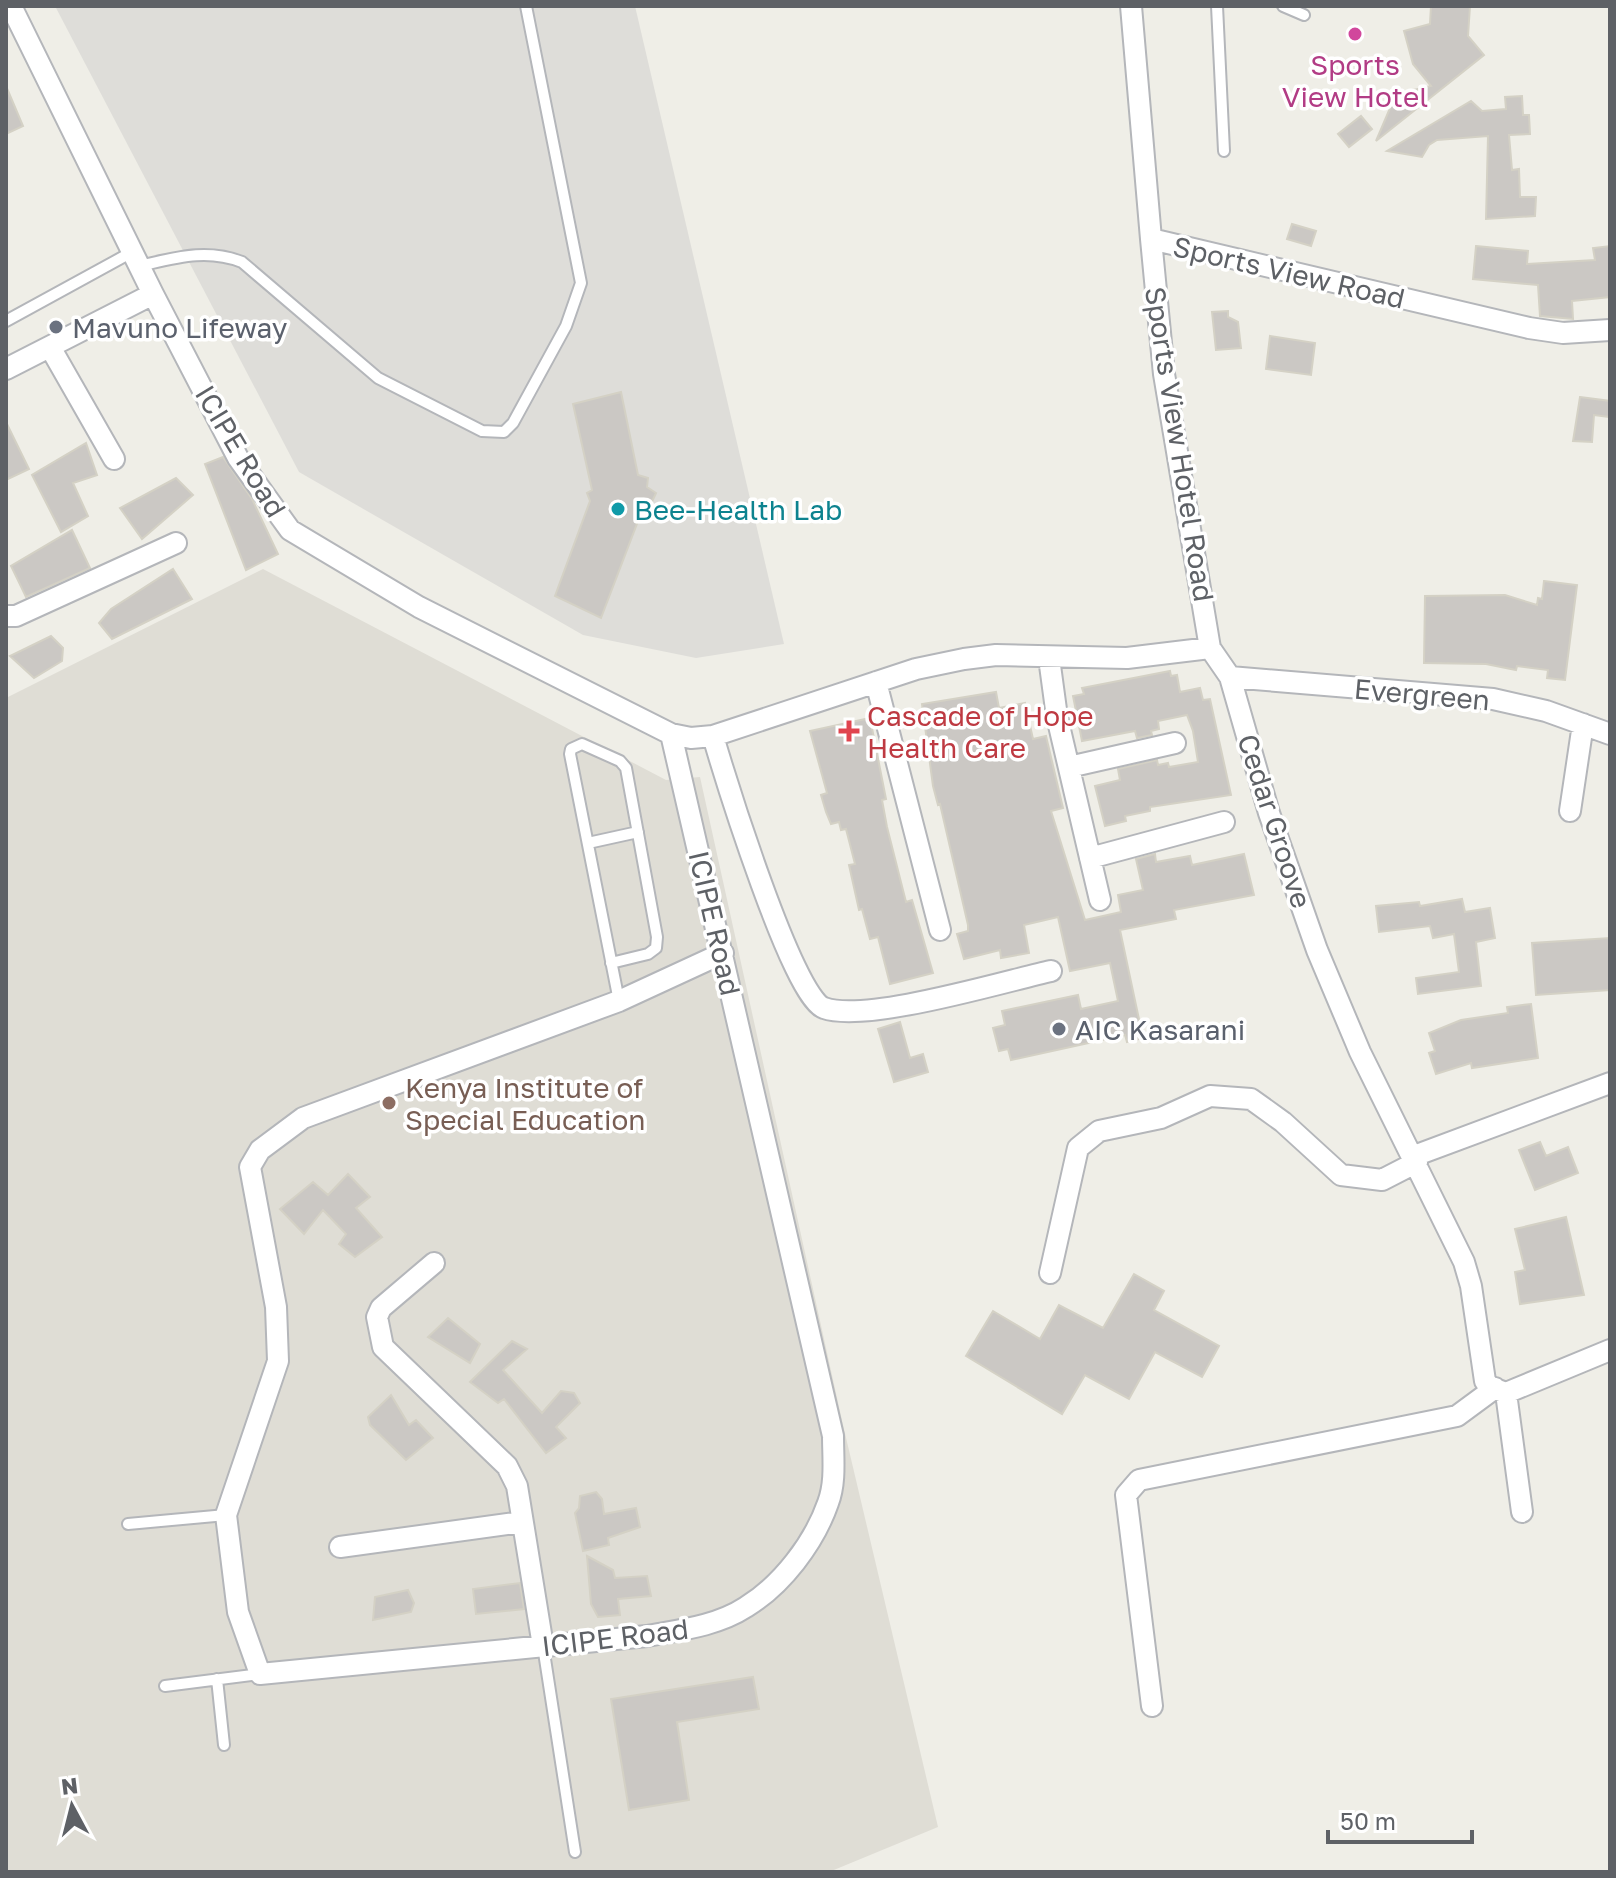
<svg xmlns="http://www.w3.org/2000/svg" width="1616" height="1878" font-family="'Golos Text',sans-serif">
  <rect width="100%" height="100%" fill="#efeee7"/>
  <path fill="#deddd9" d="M55,6H635L784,644L696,658L583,635L299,472Z"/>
  <path fill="#dfddd5" d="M263,569L666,780L700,777L843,1425L938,1827L829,1872H6V698Z"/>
  <path fill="#cbc8c4" stroke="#d4d1c5" stroke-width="2" d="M1431,6H1470L1468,36L1484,55L1376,141L1393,101L1401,93L1431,86L1413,64L1404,31L1430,24Z
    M6,86L23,126L6,134Z
    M1522,96L1523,115H1529L1530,134L1509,135L1512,170L1519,169L1520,197H1536L1535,216L1486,219L1488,136L1437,140L1429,145L1422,157L1387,151L1471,101L1482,111L1506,109L1505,97Z
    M1361,116L1372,129L1349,147L1338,134Z
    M1292,224L1316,231L1311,246L1287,239Z
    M1476,246L1528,251L1527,264L1595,260L1593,248L1610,246V297L1572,301L1573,319L1540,316L1538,285L1473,279Z
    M1228,311V317L1238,322L1241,348L1216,350L1212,312Z
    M1270,336L1315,343L1311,375L1266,369Z
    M621,392L638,475L648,478L647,487L656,493L645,517L640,516L601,618L555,596L590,501L587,493L592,490L573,404Z
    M1580,397L1610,401V417L1594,415L1592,442L1573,441Z
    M6,422L29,469L6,480Z
    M86,443L97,475L73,483L88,516L61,532L32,475Z
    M223,457L252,499L278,554L246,570L205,464Z
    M176,478L193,495L142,539L120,508Z
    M72,530L90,568L26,597L11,566Z
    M173,569L192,599L112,639L99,623L111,609Z
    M1544,581L1577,585L1565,680L1547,678L1548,670L1517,666L1516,670L1486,664L1424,663L1425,596L1505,595L1537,605L1538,598L1542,599Z
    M51,636L63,648L62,661L34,678L10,656Z
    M1170,671L1171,676L1177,675L1180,692L1200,688L1203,700L1210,699L1231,795L1150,807V811L1125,816L1126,821L1105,826L1095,786L1120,780L1118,769L1157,760L1158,765L1168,763L1169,767L1198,762L1193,731L1187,715L1158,721L1159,729L1151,731L1152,735L1137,738L1135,731L1082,741L1073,696L1084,694L1082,688Z
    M996,692L999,708L1025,703L1033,739L1046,736L1063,808L1051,811L1085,920L1121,912L1118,895L1143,890L1136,859L1155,854L1156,862L1190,856L1192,865L1244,854L1254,895L1174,910L1176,919L1120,930L1143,1038L1127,1042L1125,1035L1011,1060L1008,1049L999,1051L993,1028L1005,1025L1002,1011L1078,995L1081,1009L1118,1001L1110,963L1070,971L1058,917L1024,925L1029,953L1001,958L1000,950L964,959L957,934L968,931V925L940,804L938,805L933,786L922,704Z
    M870,718L886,799L882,800L887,827L906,902L912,900L933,973L890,984L878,937L870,939L862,909L859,910L849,865L855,864L846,829L841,830L839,822L831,824L826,812L821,795L827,793L810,731Z
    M1462,899L1465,912L1490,908L1495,938L1476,942L1481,986L1418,994L1416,978L1459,972L1454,934L1433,938L1430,926L1379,932L1376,906L1419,902L1420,906Z
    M1610,938V990L1536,995L1532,943Z
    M1531,1004L1538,1058L1472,1068L1471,1063L1436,1074L1429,1053L1435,1051L1429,1033L1461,1020L1508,1013L1507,1007Z
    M900,1022L910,1058L923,1054L928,1072L894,1082L878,1029Z
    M1540,1142L1546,1156L1568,1147L1578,1173L1535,1190L1519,1150Z
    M348,1174L370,1197L356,1208L382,1237L355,1257L339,1244L346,1234L323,1210L304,1234L280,1209L313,1182L328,1195Z
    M1566,1217L1584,1295L1520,1304L1515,1272L1525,1270L1515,1229Z
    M1134,1274L1164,1291L1154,1310L1219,1346L1202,1377L1155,1352L1129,1399L1085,1375L1062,1414L966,1356L993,1311L1040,1339L1059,1305L1103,1328Z
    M448,1318L480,1344L470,1363L428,1337Z
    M512,1341L527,1349L503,1370L542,1413L561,1391L574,1393L580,1403L556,1427L566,1438L546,1453L504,1399L498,1403L470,1382Z
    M391,1395L409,1425L416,1420L433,1438L406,1460L370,1425L368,1417Z
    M596,1492L602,1499L604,1514L636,1508L640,1527L608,1538L609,1545L583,1551L575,1513L579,1508L580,1496Z
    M587,1556L613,1570L615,1578L647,1576L651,1596L618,1599L620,1615L598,1617L591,1604Z
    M520,1583L524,1609L476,1614L473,1589Z
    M408,1590L414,1603L411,1612L373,1620L375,1597Z
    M753,1677L759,1709L677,1722L689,1800L629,1810L611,1699Z"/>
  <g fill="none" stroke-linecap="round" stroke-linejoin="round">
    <defs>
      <path id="lane" d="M1217,6L1224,151
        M1283,6L1304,15
        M139,266C175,258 206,248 242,262L378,378L482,431L504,432L513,423L566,326L581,283L526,6
        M6,321L132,252
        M588,843L638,832
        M611,963L648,954L656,948L657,937L626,768L620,761L582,744L571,749L570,754L619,1001
        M128,1524L226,1515
        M543,1646L575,1852
        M217,1679L224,1745
        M165,1686L260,1674"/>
      <path id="street" d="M11,6L153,294L238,458L290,530L419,607L671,734L833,1436C833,1458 836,1482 828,1503C814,1543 782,1585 746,1607C717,1626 680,1630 647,1636L260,1674L238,1612L226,1515L278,1361L276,1307L250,1167L260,1150L303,1118L619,1001L723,953
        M1131,6L1151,239L1529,328L1563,333L1610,330
        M1151,239L1164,374L1210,648
        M50,347L114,459
        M6,369L153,294
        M6,616H16L176,543
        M1049,658L1057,717L1100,900
        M1230,677L1493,699L1546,711L1610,734
        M876,682L940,930
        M671,734L691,738L713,736L916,669L964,659L996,655L1127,658L1210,648L1230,677L1269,813L1317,950L1360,1052L1464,1262L1471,1286L1485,1381L1490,1387L1506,1393L1610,1350
        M713,736C725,777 793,998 824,1008C866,1023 1002,982 1051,971
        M1069,767L1175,743
        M1570,811L1583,724
        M1090,858L1224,822
        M1414,1156L1610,1083
        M434,1263L381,1308L377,1317L383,1347L507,1466L517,1486L543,1646
        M1050,1273L1078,1148L1099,1131L1161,1118L1210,1096L1251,1099L1283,1122L1341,1175L1382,1180L1417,1162
        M1506,1393L1522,1512
        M340,1547L522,1522
        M1152,1706L1126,1495L1139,1480L1457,1416L1495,1388"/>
    </defs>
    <use href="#lane" stroke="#b4b6ba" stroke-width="14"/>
    <use href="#street" stroke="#b4b6ba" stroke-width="24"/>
    <use href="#lane" stroke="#fff" stroke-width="10"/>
    <use href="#street" stroke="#fff" stroke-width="20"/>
  </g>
  <circle fill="#d1479c" stroke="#fff" stroke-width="3" cx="1355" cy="34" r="8"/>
  <g fill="#6b7280" stroke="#fff" stroke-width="3">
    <circle cx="56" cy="327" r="8"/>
    <circle cx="1059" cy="1029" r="8"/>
  </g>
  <circle fill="#0f9aa8" stroke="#fff" stroke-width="3" cx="618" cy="509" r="8"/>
  <path fill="#e0444e" stroke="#fff" stroke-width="3" d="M845 719h8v8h8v8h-8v8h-8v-8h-8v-8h8z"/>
  <circle fill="#8d6e63" stroke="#fff" stroke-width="3" cx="389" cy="1103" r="8"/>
  <g text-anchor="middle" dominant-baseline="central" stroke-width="7" stroke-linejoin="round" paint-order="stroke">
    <g font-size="28" fill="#b23c85" stroke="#fff">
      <text x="1355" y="64">Sports<tspan x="1355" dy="32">View Hotel</tspan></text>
    </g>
    <g font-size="28" fill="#5e6166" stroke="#fff">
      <text transform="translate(1289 272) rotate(13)">Sports View Road</text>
      <text transform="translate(1180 444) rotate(81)">Sports View Hotel Road</text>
      <text transform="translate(241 451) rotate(59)">ICIPE Road</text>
      <text transform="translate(1422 694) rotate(5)">Evergreen</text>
      <text transform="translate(1275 821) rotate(72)">Cedar Groove</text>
      <text transform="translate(715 923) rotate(77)">ICIPE Road</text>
      <text transform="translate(615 1637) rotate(-7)">ICIPE Road</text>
    </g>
    <g font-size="28" fill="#5b616d" stroke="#fff" text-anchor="start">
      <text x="72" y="327">Mavuno Lifeway</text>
      <text x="1075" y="1029">AIC Kasarani</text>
    </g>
    <g font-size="28" fill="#0d838f" stroke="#fff" text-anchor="start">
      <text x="634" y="509">Bee-Health Lab</text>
    </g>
    <g font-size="28" fill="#be3a42" stroke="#fff" text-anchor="start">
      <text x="867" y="715">Cascade of Hope<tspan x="867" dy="32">Health Care</tspan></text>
    </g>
    <g font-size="28" fill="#785e54" stroke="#fff" text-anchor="start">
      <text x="405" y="1087">Kenya Institute of<tspan x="405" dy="32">Special Education</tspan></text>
    </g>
  </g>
  <rect width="1616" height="1878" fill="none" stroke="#5e6166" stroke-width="16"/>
  <g transform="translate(72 1806) rotate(353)" stroke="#ffffff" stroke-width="6" paint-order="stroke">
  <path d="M0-6L14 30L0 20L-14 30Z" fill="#5e6166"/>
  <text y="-12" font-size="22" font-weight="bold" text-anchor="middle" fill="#5e6166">N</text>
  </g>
  <path d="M1328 1830v12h144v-12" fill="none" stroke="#5e6166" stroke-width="4"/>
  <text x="1340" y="1830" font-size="24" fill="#5e6166" stroke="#ffffff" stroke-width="6" paint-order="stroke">50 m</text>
</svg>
